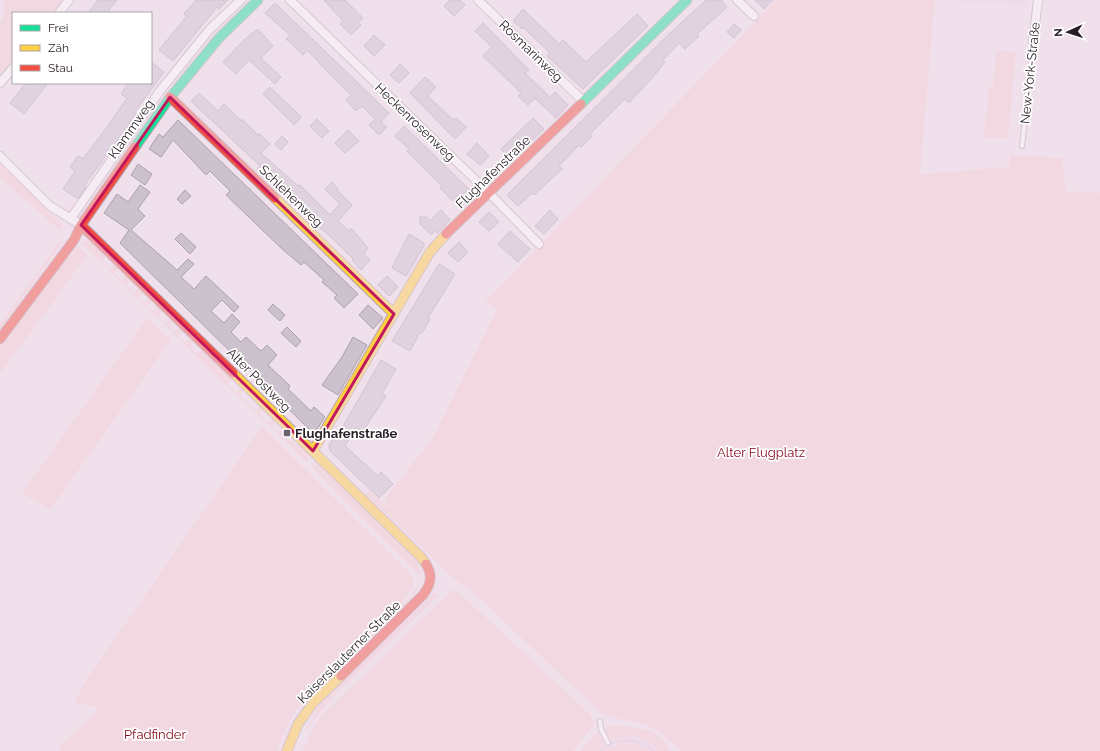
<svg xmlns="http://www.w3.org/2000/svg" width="1100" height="751" font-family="Raleway,sans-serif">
  <rect width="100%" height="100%" fill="#f0e0ec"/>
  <path fill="#f0d6e9" d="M942,0H1027L1026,6Z
    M632,736L645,739L659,751H650L645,746L616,744L604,751H598L610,739Z"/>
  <path fill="#f4d0d3" d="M2,0H64L53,13H13V62L0,77V23C5,15 7,8 2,0Z
    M776,0H935L920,174L1008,167L1011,155L1062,158L1066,191L1100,193V751H681C669,740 658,728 643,724C628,719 614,720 601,713L476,595L445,572L430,555L365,495L370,490L386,507L388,504L384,500L432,439L497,309L485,302Z
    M996,50L1016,52L1008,139L984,137L989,86H993Z
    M0,164L44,208L56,217L63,227L60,231L0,178Z
    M61,239L62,243L0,330V324Z
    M89,240L107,255L102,261L109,269L115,263L119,267L114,273L121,280L127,275L131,279L126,285L134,292L139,287L144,291L139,297L144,302L149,297L153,300L148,306L153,311L158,305L163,310L158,316L165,323L171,317L174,321L169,326L174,331L180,326L183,330L178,335L185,342L191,337L195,341L190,347L197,354L203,348L233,378L228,384L236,392L241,387L244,390L240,395L256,411L260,406L263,409L259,414L269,423L273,418L276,421L272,427L277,431L279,429L296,445L299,443L309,453L307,462L231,390L81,243Z
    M78,246L87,255L58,296L0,373V347L51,277Z
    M147,318L171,340L50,510L22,493Z
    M262,426L413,576L414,585L398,607L324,679L298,707L289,722L277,751H60L61,745L99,708L75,703L82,686Z
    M315,460L417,559L421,577L313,468L312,465Z
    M420,583L419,588L405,605L336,674L282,751H280C303,681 379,642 420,583Z
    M452,590H456L590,714L594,723L592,727L573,751H302L312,729L321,716Z
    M434,593L438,596L334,696L312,721L307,730L306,729L321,703L331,692Z
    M616,725C637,727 661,729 670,751H659C650,741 640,735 625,737C620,737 615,740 610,739L605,734L604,729L609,726Z
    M598,731L604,741V746L598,751H580Z
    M621,743C632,743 642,744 650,751H604Z"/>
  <path fill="#ccc2cd" stroke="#aba1ac" d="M98,0H117L107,13H88Z
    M196,0H228L219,9L217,7L173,61L159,50L187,16L184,14Z
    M324,0H345L363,18L358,23L361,25L351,35L340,24L343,21Z
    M450,0H460L465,5L454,16L444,6Z
    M706,0H721L727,7L697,34L699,36L685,49L679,43L663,60L665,62L652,78L629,103L625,99L590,134L592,136L581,147L579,145L559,166L562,169L534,195L532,193L518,206L507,195L668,35Z
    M755,0H773L764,9Z
    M275,3L389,113L381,122L387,127L379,135L369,125L375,119L362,106L356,111L346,100L351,95L332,76L307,50L303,55L286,39L290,35L265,13Z
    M523,9L559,44L563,40L586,62L637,14L648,26L583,89L547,56L550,53L523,27L522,29L513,21Z
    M483,23L529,70L525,73L550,97L555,92L568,105L556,118L535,98L528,105L518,96L521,93L483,56L492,47L475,31Z
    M734,24L741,30L734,38L727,32Z
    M258,29L273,46L261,58L281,77L275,84L249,60L236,74L223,62L245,39Z
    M374,35L385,45L374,56L364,46Z
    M151,62L164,72L134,113L136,114L84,186L86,187L78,199L63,189L75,171L70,167L78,156L83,159L110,123L127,98L121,94L128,83H151Z
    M400,64L409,73L399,83L390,75Z
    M425,77L436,87L428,96L453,120L456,118L466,127L455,139L410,93Z
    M26,83H48L24,114L10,103Z
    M270,87L301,117L294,125L263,94Z
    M199,93L218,111L224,104L241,121L242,119L258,135L260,134L270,144L261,153L298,186L300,185L330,215L340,204L325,189L332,182L338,189L337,190L352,205L338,221L349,231L351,228L368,248L364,254L370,260L361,270L352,260L353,259L332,238L307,217L286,194L284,196L270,183L257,169L260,166L191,101Z
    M533,118L544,129L511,160L501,149Z
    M317,119L329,131L322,138L310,126Z
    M178,120L358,294L344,308L334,298L337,295L322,282L324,280L304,262L301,265L281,248L226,195L230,191L210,171L206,175L173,140L161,157L149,149L159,134L163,137Z
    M404,126L474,194L460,208L440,188L442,186L407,151L409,149L395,136Z
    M348,130L359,141L345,153L335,143Z
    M282,136L288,142L281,150L275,144Z
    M477,143L489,156L480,165L467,154Z
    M138,164L152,174L145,185L131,175Z
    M140,185L150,192L138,209L145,216L131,230L177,270L188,259L194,264L181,277L194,289L206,276L239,307L234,312L222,300L211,311L224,323L232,314L240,322L231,332L241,342L246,337L261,351L267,345L277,355L268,365L290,386L288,389L311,411L314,407L325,417L314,434L120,243L129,230L104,213L117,194L128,202Z
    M185,190L191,196L182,204L177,199Z
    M441,210L450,220L437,233L435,231L431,235L420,224V217H427L430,221Z
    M550,210L558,219L544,234L535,226Z
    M489,212L499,222L489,231L479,222Z
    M510,231L530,249L518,262L498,244Z
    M181,233L196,247L190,254L175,239Z
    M409,234L424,243V246L406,276L392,268Z
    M459,242L468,252L458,262L448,253Z
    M439,264L455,274L428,318L430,319L422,333L420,332L410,351L392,341Z
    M387,276L398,287L389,296L378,285Z
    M273,304L285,315L280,321L268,310Z
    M368,305L383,318L373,329L359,315Z
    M287,327L301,341L296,347L281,333Z
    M353,337L367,345L338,395L322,385L342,357Z
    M381,360L396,369L382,394L386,396L363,431L356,427L345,446L378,476L381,472L393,484L379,498L330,451L329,445L340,427L342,428Z"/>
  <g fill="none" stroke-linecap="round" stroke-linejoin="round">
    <defs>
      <path id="lane" d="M1022,146L1033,42
        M600,721L601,729L608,743"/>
      <path id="street" d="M290,0L490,194L539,244
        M478,0L584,102
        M737,0L754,16
        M59,13L69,0
        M1033,42L1038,0
        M0,83L13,68
        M0,156L50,206L81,225
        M71,218L159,92L210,29L241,0"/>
      <path id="fast" d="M581,104L687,0
        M135,147L168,100L219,38L258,0"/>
      <path id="slow" d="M275,198L394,314
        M233,373L421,557L426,564
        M313,451L430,252L446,234
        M287,751L298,724L313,703L341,676"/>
      <path id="jam" d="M170,97L275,198
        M81,225L233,373
        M446,234L581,104
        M0,339L74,240L81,225L135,147
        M341,676L423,595C431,584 433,576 426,564"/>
    </defs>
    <use href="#lane" stroke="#b4a7b0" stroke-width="6"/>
    <use href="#street" stroke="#b4a7b0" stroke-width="10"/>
    <use href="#fast" stroke="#b4a7b0" stroke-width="11"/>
    <use href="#slow" stroke="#b4a7b0" stroke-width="11"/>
    <use href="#jam" stroke="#b4a7b0" stroke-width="11"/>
    <use href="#lane" stroke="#fdfafc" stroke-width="4"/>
    <use href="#street" stroke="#fdfafc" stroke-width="8"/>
    <use href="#fast" stroke="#16e098" stroke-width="9"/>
    <use href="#slow" stroke="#ffcf43" stroke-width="9"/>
    <use href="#jam" stroke="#f24e42" stroke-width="9"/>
    <path stroke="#cbc6ca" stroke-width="1" d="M601,751C616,736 637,738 653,751"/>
  </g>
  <path d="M0 0H1100V751H0ZM170,97L394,314L313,451L81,225Z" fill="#f0e0ec" fill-opacity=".55" fill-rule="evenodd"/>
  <path fill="none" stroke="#c2185b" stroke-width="3" stroke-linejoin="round" d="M170,97L394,314L313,451L81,225Z"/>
  <rect fill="#6d616b" stroke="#fff" stroke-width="1.5" x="283" y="429" width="8" height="8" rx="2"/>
  <g text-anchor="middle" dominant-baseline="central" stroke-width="3.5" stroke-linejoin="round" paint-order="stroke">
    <g font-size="13" fill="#271d25" stroke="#fff">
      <text transform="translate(531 51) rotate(44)">Rosmarinweg</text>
      <text transform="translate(1030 73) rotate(-84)">New-York-Straße</text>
      <text transform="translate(415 122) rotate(44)">Heckenrosenweg</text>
      <text transform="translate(131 129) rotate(-55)">Klammweg</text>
      <text transform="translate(493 172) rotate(-44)">Flughafenstraße</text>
      <text transform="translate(291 196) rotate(44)">Schlehenweg</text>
      <text transform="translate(259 380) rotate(45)">Alter Postweg</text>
      <text transform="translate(349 652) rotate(-45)">Kaiserslauterner Straße</text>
    </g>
    <g font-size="13" font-weight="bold" fill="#271d25" stroke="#fff" text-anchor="start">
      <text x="295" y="433">Flughafenstraße</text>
    </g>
    <g font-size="13" fill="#84091b" stroke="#fff">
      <text x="761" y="452">Alter Flugplatz</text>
      <text x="155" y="734">Pfadfinder</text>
    </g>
  </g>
  <rect x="12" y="12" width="140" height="72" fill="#ffffff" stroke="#a9a5a8"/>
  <rect x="20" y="25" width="20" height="6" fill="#16e098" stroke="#a9a5a8"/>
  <text x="48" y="32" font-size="12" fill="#271d25">Frei</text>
  <rect x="20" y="45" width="20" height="6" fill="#ffcf43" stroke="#a9a5a8"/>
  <text x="48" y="52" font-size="12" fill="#271d25">Zäh</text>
  <rect x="20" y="65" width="20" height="6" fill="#f24e42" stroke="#a9a5a8"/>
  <text x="48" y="72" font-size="12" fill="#271d25">Stau</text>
  <g transform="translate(1068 32) rotate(267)" stroke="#ffffff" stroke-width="3" paint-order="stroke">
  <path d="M0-3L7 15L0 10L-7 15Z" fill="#271d25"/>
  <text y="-6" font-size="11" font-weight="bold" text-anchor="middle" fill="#271d25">N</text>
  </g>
</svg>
